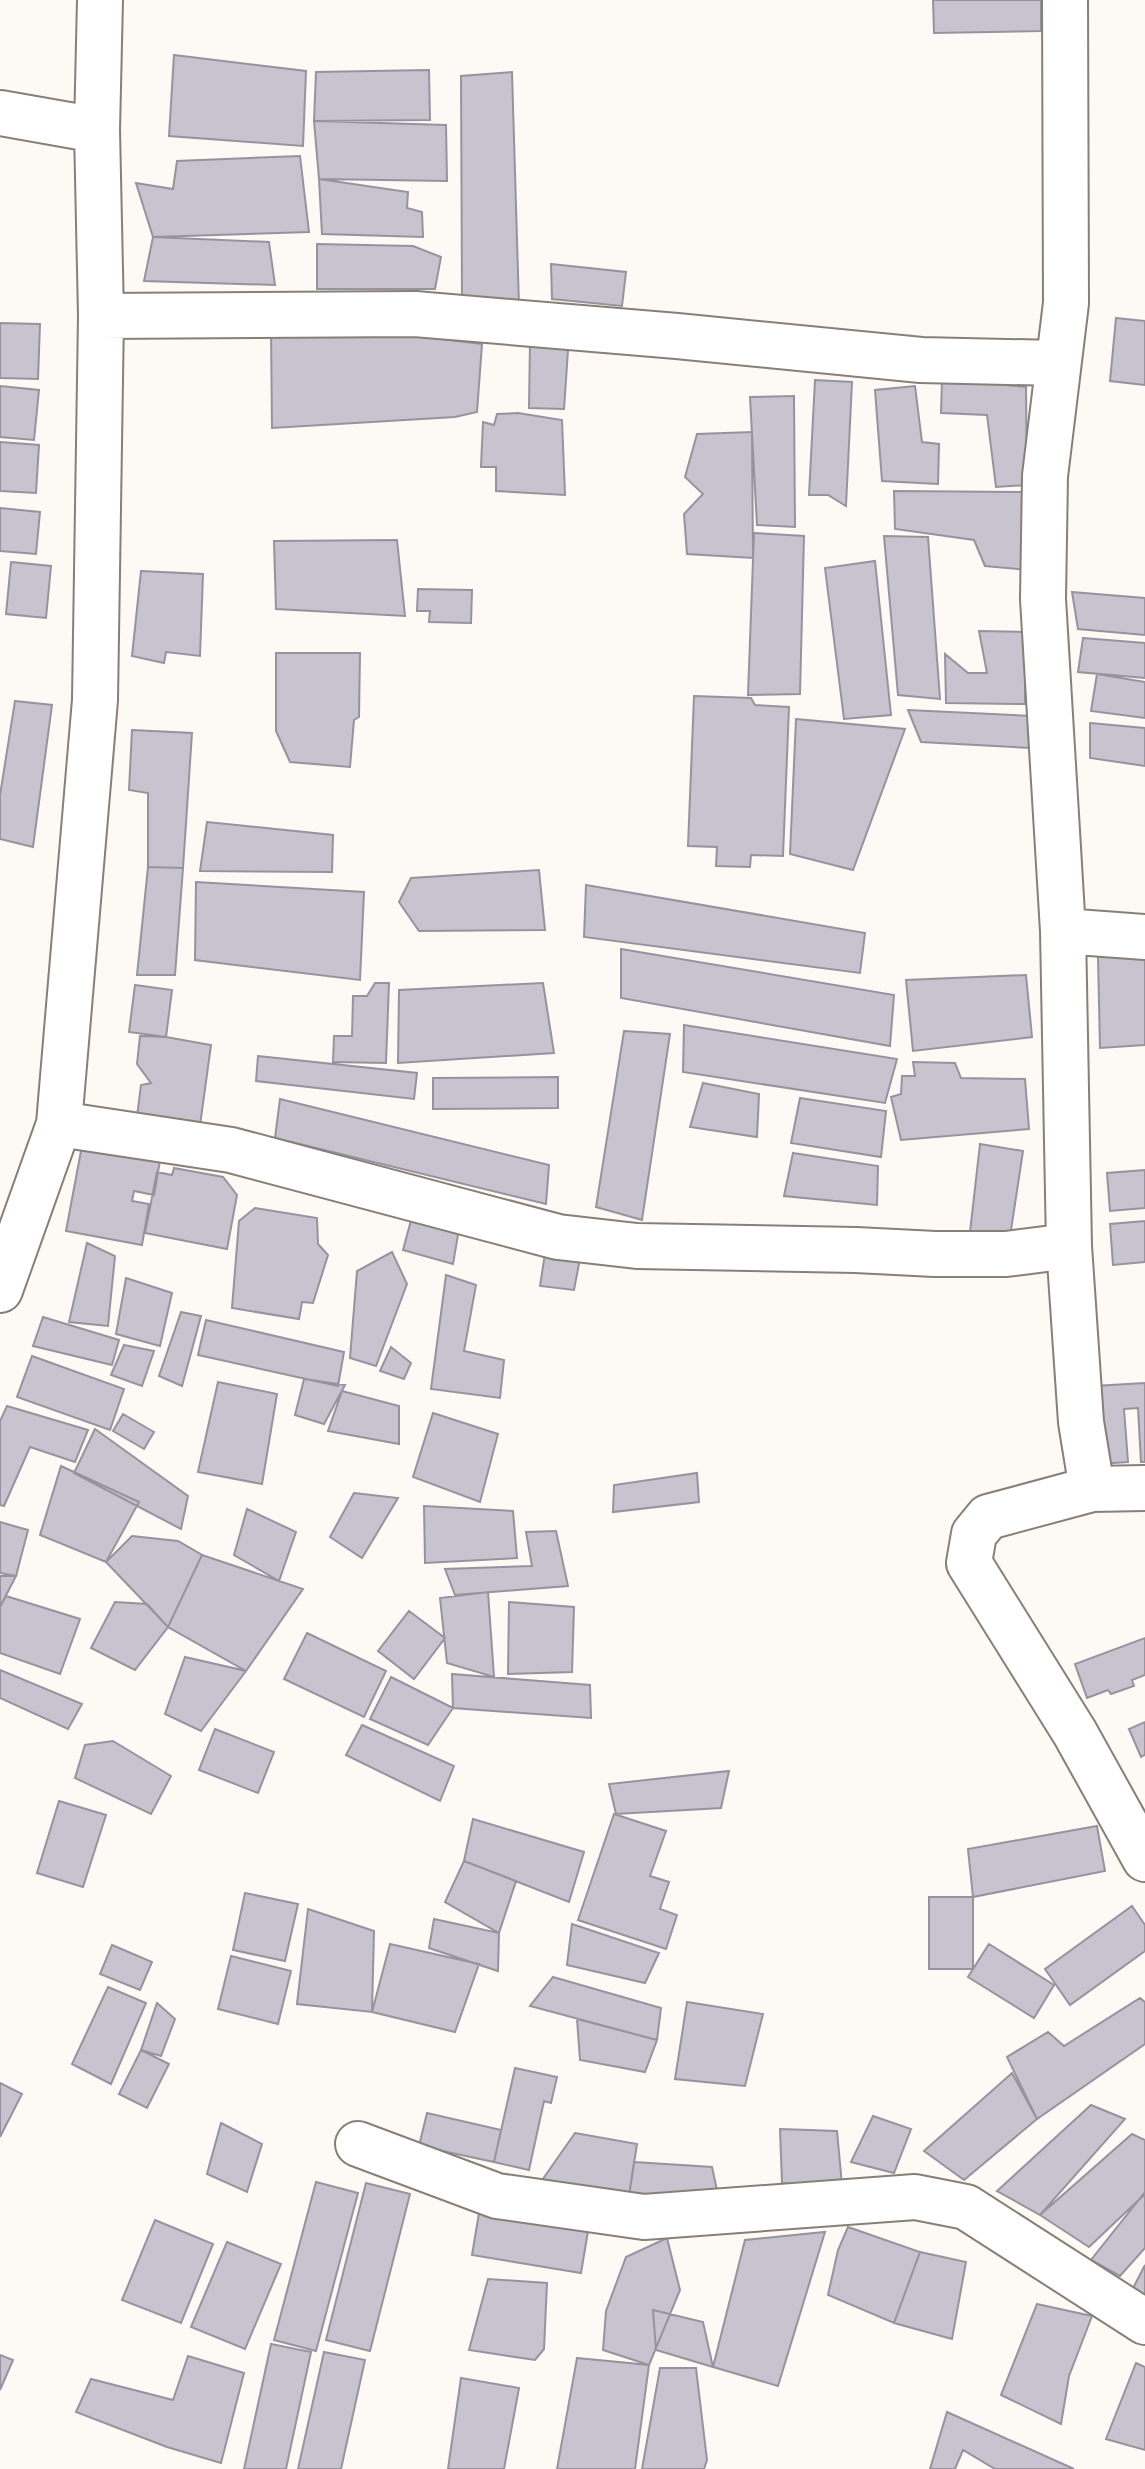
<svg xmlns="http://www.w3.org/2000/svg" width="1145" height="2469" font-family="'Roboto Serif',serif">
  <rect width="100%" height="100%" fill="#fdf9f5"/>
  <path fill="#c7c4d0" stroke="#96939e" stroke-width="2" d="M933,0H1041V31L934,33Z
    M174,55L306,71L303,146L169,136Z
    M429,70L430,120L314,121L316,72Z
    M512,72L519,306L462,301L461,76Z
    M314,121L446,125L447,181L319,179Z
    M300,156L309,232L153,237L136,183L173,189L177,161Z
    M319,179L408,192L407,208L422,212L423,237L322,234Z
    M153,237L269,242L275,285L144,281Z
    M317,244L413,246L441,257L435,289H317Z
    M551,264L626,272L622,306L552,299Z
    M1116,318L1145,321V385L1110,381Z
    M0,323L40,324L38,379L0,378Z
    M271,327L386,332L482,344L477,412L455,417L272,428Z
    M530,341L568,350L564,409L529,408Z
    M942,379L1026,387L1027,485L996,487L987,415L941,413Z
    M815,380L852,382L846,506L828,495H809Z
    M0,386L39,390L34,440L0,437Z
    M915,386L922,442L939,444L938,484L882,481L875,390Z
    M794,396L795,527L757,525L750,397Z
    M518,413L562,420L565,495L496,491V467H481L483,422L494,425L497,414Z
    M752,432L753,558L687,554L684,514L703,494L685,477L697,434Z
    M0,442L39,445L36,493L0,491Z
    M894,491L1027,492L1028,570L985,566L974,540L895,529Z
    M0,508L40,512L36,554L0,551Z
    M754,533L804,536L800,694L748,695Z
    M884,536L928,537L940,699L898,695Z
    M397,540L405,616L276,609L274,541Z
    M875,561L891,715L844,719L825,568Z
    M11,562L51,566L46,618L6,614Z
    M141,571L203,574L200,656L166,652L164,663L132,656Z
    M418,589L472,590L471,623L429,622L430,611H417Z
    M1072,592L1145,598V635L1078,629Z
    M979,631L1025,632V704L946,703L945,654L968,673H987Z
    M1083,638L1145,643V678L1078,672Z
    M276,653H360L359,717L354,720L350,767L290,762L276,731Z
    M1097,674L1145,682V718L1091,711Z
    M694,696L751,698L755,705L789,707L783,856L751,855L750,867L716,866L717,847L688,846Z
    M15,701L52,705L33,847L0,839V795Z
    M908,710L1031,716L1030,748L921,742Z
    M796,719L905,729L853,870L790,854Z
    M1090,723L1145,728V766L1090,758Z
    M132,730L192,733L183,868L148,867V793L129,790Z
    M207,822L333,835L332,872L200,871Z
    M148,867L183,868L175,975H137Z
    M539,870L545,930L419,931L399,902L411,878Z
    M196,882L364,892L360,980L195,960Z
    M586,885L865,933L860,973L584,937Z
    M621,949L894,995L890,1046L621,998Z
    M1145,954V1045L1100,1048L1098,956Z
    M1026,975L1032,1037L913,1051L906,980Z
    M375,983H389L386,1063L333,1062L334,1036H352L353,996H367Z
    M543,983L554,1053L398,1063L399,990Z
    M135,985L172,990L166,1037L129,1032Z
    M684,1025L897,1059L885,1103L683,1072Z
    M624,1031L670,1034L642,1220L596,1207Z
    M140,1036L166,1037L211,1045L199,1133L136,1125L141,1085L151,1083L137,1064Z
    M258,1056L417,1073L414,1099L256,1081Z
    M913,1062L955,1063L961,1078L1025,1079L1029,1129L901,1140L891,1097L901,1094L902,1076H915Z
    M558,1077V1108L433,1109V1078Z
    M703,1083L759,1094L757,1137L690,1127Z
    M800,1098L886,1111L881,1157L791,1143Z
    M280,1099L549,1165L546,1204L275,1138Z
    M84,1135L162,1149L154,1195L134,1191L132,1201L149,1204L142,1245L66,1231Z
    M980,1144L1023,1151L1008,1250L969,1241Z
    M793,1153L878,1166L877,1205L784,1196Z
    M174,1168L223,1177L237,1195L227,1249L145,1233L157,1172L172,1175Z
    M1145,1170V1208L1110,1211L1107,1173Z
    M255,1208L317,1218L318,1244L328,1255L313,1303L302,1302L299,1319L232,1308L239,1221Z
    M413,1213L459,1229L453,1264L403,1250Z
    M1145,1221V1262L1113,1265L1110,1224Z
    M548,1234L582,1248L574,1290L540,1286Z
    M87,1243L115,1256L108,1326L69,1322Z
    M392,1252L407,1284L376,1366L350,1358L357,1271Z
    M446,1275L476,1285L464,1351L504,1360L500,1398L431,1389Z
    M126,1278L172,1293L160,1346L116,1334Z
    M181,1312L201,1316L182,1386L159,1376Z
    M43,1317L119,1340L112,1365L33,1346Z
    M206,1320L344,1352L338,1386L198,1355Z
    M124,1345L154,1351L142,1386L111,1375Z
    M391,1347L411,1363L404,1379L380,1371Z
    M32,1356L124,1389L110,1430L17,1397Z
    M304,1379L345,1385L324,1424L295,1415Z
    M218,1382L277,1394L262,1484L198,1472Z
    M1145,1383V1462H1141L1138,1408L1124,1409L1128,1462L1099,1464L1094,1386Z
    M342,1391L399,1406V1444L328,1431Z
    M7,1406L88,1430L75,1462L30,1447L4,1506L0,1505V1421Z
    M433,1413L498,1434L480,1502L413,1477Z
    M123,1414L154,1432L144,1449L113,1431Z
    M95,1429L188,1496L181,1529L74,1473Z
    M61,1466L139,1502L106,1562L40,1535Z
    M697,1473L699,1502L613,1512L614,1485Z
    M354,1493L398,1498L362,1558L330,1537Z
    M424,1506L513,1511L517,1558L425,1563Z
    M247,1509L296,1532L279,1581L234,1555Z
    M0,1522L28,1530L16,1576L0,1573Z
    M556,1531L568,1586L455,1595L445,1569L532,1566L526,1532Z
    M132,1536L178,1541L202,1555L168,1627L106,1562Z
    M202,1555L303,1589L246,1671L168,1627Z
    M0,1576H16L0,1607Z
    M488,1592L494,1677L447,1663L440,1598Z
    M6,1596L80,1619L60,1674L0,1653V1607Z
    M115,1602L147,1604L168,1627L135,1670L91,1648Z
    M509,1602L574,1607L572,1672L508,1674Z
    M409,1611L445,1638L414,1679L378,1651Z
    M307,1633L386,1671L364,1717L284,1679Z
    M1145,1638V1675L1132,1680L1134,1686L1111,1694L1108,1690L1087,1698L1075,1664Z
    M185,1657L246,1671L201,1731L165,1714Z
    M0,1670L82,1704L68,1729L0,1698Z
    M452,1674L590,1685L591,1718L453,1708Z
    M391,1677L453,1708L428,1745L370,1719Z
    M1145,1722V1755L1141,1757L1129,1729Z
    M362,1725L454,1766L440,1801L346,1755Z
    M215,1729L274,1752L258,1793L199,1770Z
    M113,1741L171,1776L151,1814L75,1778L85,1745Z
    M729,1771L721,1808L616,1814L609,1784Z
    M59,1801L106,1815L83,1887L37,1873Z
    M614,1814L666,1831L650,1876L669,1882L660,1909L677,1915L666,1949L578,1920Z
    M473,1819L584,1852L569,1902L464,1861Z
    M1097,1826L1105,1871L973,1897L968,1849Z
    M464,1861L516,1881L499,1933L445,1902Z
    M245,1893L298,1904L285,1961L233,1950Z
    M929,1897H973V1969H929Z
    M1132,1906L1145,1925V1951L1070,2005L1045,1969Z
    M308,1909L374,1931L372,2012L297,2004Z
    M434,1919L499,1933L498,1971L429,1948Z
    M572,1924L659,1953L645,1983L567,1965Z
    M390,1944L479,1964L455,2032L372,2012Z
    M989,1944L1054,1985L1034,2018L968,1977Z
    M112,1945L152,1962L140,1990L100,1974Z
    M231,1956L291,1971L278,2024L218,2009Z
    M553,1977L661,2008L657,2040L530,2006Z
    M108,1987L146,2003L111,2084L72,2064Z
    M1140,1998L1145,2002V2044L1037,2119L1007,2057L1048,2032L1064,2046Z
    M687,2002L763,2014L745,2086L675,2079Z
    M157,2003L175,2019L161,2056L141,2050Z
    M577,2019L657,2040L645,2072L580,2060Z
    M141,2050L169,2064L147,2108L119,2094Z
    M515,2068L557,2077L551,2103L544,2101L529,2170L494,2162Z
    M1012,2073L1037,2119L964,2180L924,2151Z
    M0,2083L22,2094L0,2137Z
    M1091,2105L1125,2119L1040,2215L997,2191Z
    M427,2113L501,2130L494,2162L419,2146Z
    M873,2116L911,2129L894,2173L851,2162Z
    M221,2123L262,2144L247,2192L207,2174Z
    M780,2129L837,2131L842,2185L782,2183Z
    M575,2133L637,2144L629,2196L538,2186Z
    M1132,2134L1145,2140V2194L1089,2247L1040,2215Z
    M634,2162L712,2167L717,2190L629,2196Z
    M316,2182L358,2193L316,2351L274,2340Z
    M366,2183L410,2194L370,2351L326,2340Z
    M1145,2192V2248L1120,2276L1091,2260Z
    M480,2207L589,2225L581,2273L472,2255Z
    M155,2220L213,2244L181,2323L122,2300Z
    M848,2227L920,2252L894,2323L828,2295L838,2250Z
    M825,2232L778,2386L713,2367L745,2240Z
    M667,2238L680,2290L649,2365L603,2350L606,2311L626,2257Z
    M227,2242L281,2264L245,2349L191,2327Z
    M920,2252L966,2262L952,2339L894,2323Z
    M1145,2265V2297L1131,2292Z
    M488,2279L547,2283L544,2349L535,2360L469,2350Z
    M1037,2304L1092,2316L1069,2376L1061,2424L1001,2395Z
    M653,2310L703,2322L713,2367L656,2350Z
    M271,2344L311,2352L286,2469H244Z
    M324,2352L365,2360L341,2469H298Z
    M0,2355L13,2360L0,2390Z
    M188,2356L244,2373L221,2463L167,2447L76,2412L91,2379L173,2400Z
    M577,2358L649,2365L635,2469H557Z
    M1136,2363L1145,2367V2450L1106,2439Z
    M660,2368H696L707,2460L704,2469H642Z
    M461,2378L519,2388L504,2469H448Z
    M947,2412L1074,2469H995L963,2450L955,2469H930Z"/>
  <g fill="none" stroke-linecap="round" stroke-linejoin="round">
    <defs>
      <path id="minor" d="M1065,0L1066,303L1045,476L1043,599L1063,931L1069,1246L1081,1422L1092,1489
        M0,113L97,130
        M101,316L415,314L677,336L921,360L1057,363
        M1063,931L1145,937
        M59,1124L231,1150L558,1237L637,1246L856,1250L935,1254H1006L1069,1246
        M0,1290L59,1124L95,700L101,316L97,130L100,0
        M1145,1488L1092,1489L988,1517L974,1534L969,1563L1075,1733L1145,1859
        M358,2144L497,2196L644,2217L915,2197L966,2207L1145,2322"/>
    </defs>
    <use href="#minor" stroke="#887f77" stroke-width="48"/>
    <use href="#minor" stroke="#fff" stroke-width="44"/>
  </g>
</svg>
